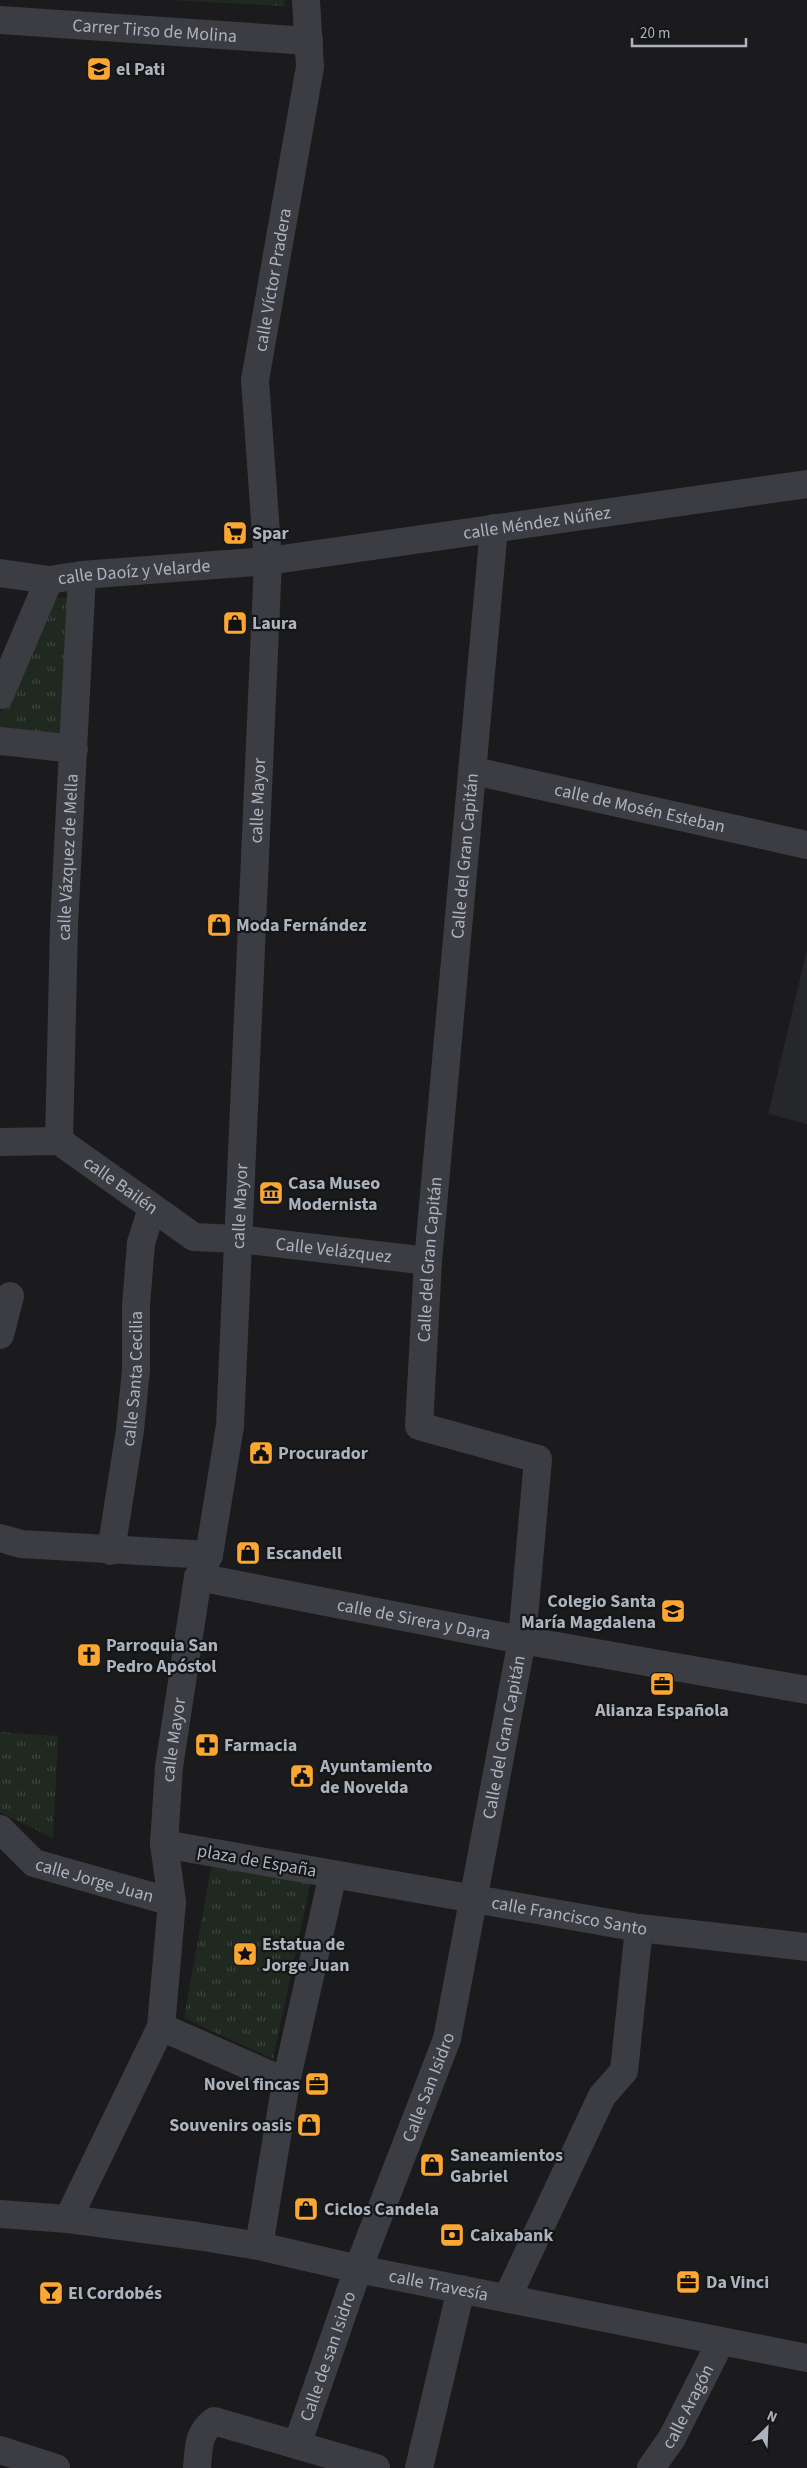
<svg xmlns="http://www.w3.org/2000/svg" width="807" height="2468" font-family="'Source Sans 3',sans-serif">
  <defs>
    <pattern id="grass-tufts" width="24" height="20" patternUnits="userSpaceOnUse" patternTransform="scale(1.25)"><rect width="24" height="20" fill="#202920"/><path d="M3 7l-1-3M5 7V3M7 7l1-3M15 17l-1-3M17 17v-4M19 17l1-3" fill="none" stroke="#3e463e"/></pattern>
  </defs>
  <rect width="100%" height="100%" fill="#1b1b1d"/>
  <path fill="#26272a" d="M807,949V1124L768,1114Z"/>
  <path fill="url(#grass-tufts)" d="M167,0H284L285,6Z
    M46,597L75,598L68,737L0,731V714Z
    M0,1732L58,1736L53,1838L0,1812Z
    M212,1862L311,1881L273,2059L184,2018Z"/>
  <g fill="none" stroke-linecap="round" stroke-linejoin="round">
    <g stroke="#3b3d43" stroke-width="28">
      <path id="s1" d="M0,20L309,41"/>
      <path id="s2" d="M0,573L49,580L82,575L268,561L807,484"/>
      <path d="M0,695L49,580"/>
      <path d="M0,741L74,749"/>
      <path id="s3" d="M474,771L807,845"/>
      <path id="s4" d="M59,1141L64,925L82,575"/>
      <path id="s5" d="M0,1142L59,1141L194,1237L239,1239L428,1261"/>
      <path d="M0,1335L10,1296"/>
      <path d="M0,1538L21,1544L209,1555"/>
      <path id="s6" d="M111,1551L130,1430L136,1370V1306L141,1243L152,1208"/>
      <path id="s7" d="M198,1577L522,1640L807,1690"/>
      <path id="s8" d="M0,1829L34,1863L172,1902"/>
      <path id="s9" d="M333,1874L639,1928L807,1947"/>
      <path d="M161,2027L286,2082L333,1874L164,1844"/>
      <path id="s10" d="M0,2214L68,2219L197,2236L259,2246L358,2269L807,2358"/>
      <path id="s11" d="M68,2219L161,2027L172,1902L164,1844L169,1767L198,1577L209,1555L230,1426L268,561L255,380L310,67L306,0"/>
      <path d="M259,2246L286,2082"/>
      <path d="M507,2298L602,2096L624,2071L639,1928"/>
      <path id="s12" d="M297,2445L358,2269L447,2039L522,1640L538,1459L419,1426L428,1261L494,528"/>
      <path d="M0,2450L56,2468"/>
      <path d="M197,2468C199,2448 197,2434 214,2421L376,2468"/>
      <path d="M419,2468L461,2289"/>
      <path id="s13" d="M651,2468L672,2438L721,2341"/>
    </g>
  </g>
  <defs>
    <symbol id="school-square" viewBox="-11 -11 22 22"><rect x="-9" y="-9" width="18" height="18" rx="4" fill="#fda733" stroke="#151618"/><path d="M0-5L7-2L0 1L-7-2ZM-4 1L0 2.5L4 1V4Q0 6-4 4Z" fill="#111"/></symbol>
    <symbol id="supermarket-square" viewBox="-11 -11 22 22"><rect x="-9" y="-9" width="18" height="18" rx="4" fill="#fda733" stroke="#151618"/><path d="M-6-5.5h2.5l.6 2H6L4.5 2H-2.5L-4.4-4H-6ZM-1.5 3.2a1.3 1.3 0 1 0 .1 0ZM3 3.2a1.3 1.3 0 1 0 .1 0Z" fill="#111"/></symbol>
    <symbol id="shop-square" viewBox="-11 -11 22 22"><rect x="-9" y="-9" width="18" height="18" rx="4" fill="#fda733" stroke="#151618"/><path d="M-5-2.5h2.3a2.7 3.5 0 0 1 5.4 0H5L5.5 6h-11ZM-1.5-2.5h3a1.5 2.3 0 0 0-3 0Z" fill="#111"/></symbol>
    <symbol id="museum-square" viewBox="-11 -11 22 22"><rect x="-9" y="-9" width="18" height="18" rx="4" fill="#fda733" stroke="#151618"/><path d="M0-6L6-3V-2H-6V-3ZM-5-1h2V3h-2ZM-1-1h2V3h-2ZM3-1h2V3H3ZM-6 4H6V6H-6Z" fill="#111"/></symbol>
    <symbol id="civic-square" viewBox="-11 -11 22 22"><rect x="-9" y="-9" width="18" height="18" rx="4" fill="#fda733" stroke="#151618"/><path d="M-.6-6.5H3V-4.5H.6V-3L4-1V1h2V6H-6V1h2V-1L-.6-3ZM-1.2 2.5V6h2.4V2.5Z" fill="#111"/></symbol>
    <symbol id="church-square" viewBox="-11 -11 22 22"><rect x="-9" y="-9" width="18" height="18" rx="4" fill="#fda733" stroke="#151618"/><path d="M-1.2-6h2.4v3.5h3.3v2.4h-3.3V6h-2.4V-.1h-3.3v-2.4h3.3Z" fill="#111"/></symbol>
    <symbol id="office-square" viewBox="-11 -11 22 22"><rect x="-9" y="-9" width="18" height="18" rx="4" fill="#fda733" stroke="#151618"/><path d="M-6-3h4V-5.5h4V-3h4V5H-6ZM-1-4.5V-3h2v-1.5ZM-6 0V1H6V0Z" fill="#111"/></symbol>
    <symbol id="pharmacy-square" viewBox="-11 -11 22 22"><rect x="-9" y="-9" width="18" height="18" rx="4" fill="#fda733" stroke="#151618"/><path d="M-2-6h4v4h4v4h-4v4h-4v-4h-4v-4h4Z" fill="#111"/></symbol>
    <symbol id="sight-square" viewBox="-11 -11 22 22"><rect x="-9" y="-9" width="18" height="18" rx="4" fill="#fda733" stroke="#151618"/><path d="M0-6L1.8-2.2L6-1.7L2.9 1.2L3.7 5.4L0 3.3L-3.7 5.4L-2.9 1.2L-6-1.7L-1.8-2.2Z" fill="#111"/></symbol>
    <symbol id="bank-square" viewBox="-11 -11 22 22"><rect x="-9" y="-9" width="18" height="18" rx="4" fill="#fda733" stroke="#151618"/><path d="M-6-4H6V4H-6ZM0-2.3a2.3 2.3 0 1 0 0 4.6a2.3 2.3 0 1 0 0-4.6Z" fill="#111"/></symbol>
    <symbol id="bar-square" viewBox="-11 -11 22 22"><rect x="-9" y="-9" width="18" height="18" rx="4" fill="#fda733" stroke="#151618"/><path d="M-6-5H6L.8 .8V4.5H3.5V6h-7V4.5H-.8V.8Z" fill="#111"/></symbol>
  </defs>
  <g fill-rule="evenodd">
    <use href="#school-square" x="85" y="55" width="28" height="28"/>
    <use href="#supermarket-square" x="221" y="519" width="28" height="28"/>
    <use href="#shop-square" x="221" y="609" width="28" height="28"/>
    <use href="#shop-square" x="205" y="911" width="28" height="28"/>
    <use href="#museum-square" x="257" y="1179" width="28" height="28"/>
    <use href="#civic-square" x="247" y="1439" width="28" height="28"/>
    <use href="#shop-square" x="234" y="1539" width="28" height="28"/>
    <use href="#school-square" x="659" y="1597" width="28" height="28"/>
    <use href="#church-square" x="75" y="1641" width="28" height="28"/>
    <use href="#office-square" x="648" y="1670" width="28" height="28"/>
    <use href="#pharmacy-square" x="193" y="1731" width="28" height="28"/>
    <use href="#civic-square" x="288" y="1762" width="28" height="28"/>
    <use href="#sight-square" x="231" y="1940" width="28" height="28"/>
    <use href="#office-square" x="303" y="2070" width="28" height="28"/>
    <use href="#shop-square" x="295" y="2111" width="28" height="28"/>
    <use href="#shop-square" x="418" y="2151" width="28" height="28"/>
    <use href="#shop-square" x="292" y="2195" width="28" height="28"/>
    <use href="#bank-square" x="438" y="2221" width="28" height="28"/>
    <use href="#office-square" x="674" y="2268" width="28" height="28"/>
    <use href="#bar-square" x="37" y="2279" width="28" height="28"/>
  </g>
  <g text-anchor="middle" dominant-baseline="central" stroke-width="4.5" stroke-linejoin="round" paint-order="stroke">
    <g font-size="18" fill="#adb3bd" stroke="#151618">
      <text stroke="none"><textPath href="#s1" startOffset="155">Carrer Tirso de Molina</textPath></text>
      <text stroke="none"><textPath href="#s11" startOffset="1971">calle Víctor Pradera</textPath></text>
      <text stroke="none"><textPath href="#s2" startOffset="541">calle Méndez Núñez</textPath></text>
      <text stroke="none"><textPath href="#s2" startOffset="135">calle Daoíz y Velarde</textPath></text>
      <text stroke="none"><textPath href="#s11" startOffset="1448">calle Mayor</textPath></text>
      <text stroke="none"><textPath href="#s3" startOffset="170">calle de Mosén Esteban</textPath></text>
      <text stroke="none"><textPath href="#s12" startOffset="1716">Calle del Gran Capitán</textPath></text>
      <text stroke="none"><textPath href="#s4" startOffset="284">calle Vázquez de Mella</textPath></text>
      <text stroke="none"><textPath href="#s5" startOffset="135">calle Bailén</textPath></text>
      <text stroke="none"><textPath href="#s11" startOffset="1042">calle Mayor</textPath></text>
      <text stroke="none"><textPath href="#s5" startOffset="365">Calle Velázquez</textPath></text>
      <text stroke="none"><textPath href="#s12" startOffset="1311">Calle del Gran Capitán</textPath></text>
      <text stroke="none"><textPath href="#s6" startOffset="174">calle Santa Cecilia</textPath></text>
      <text stroke="none"><textPath href="#s7" startOffset="220">calle de Sirera y Dara</textPath></text>
      <text stroke="none"><textPath href="#s12" startOffset="740">Calle del Gran Capitán</textPath></text>
      <text stroke="none"><textPath href="#s11" startOffset="502">calle Mayor</textPath></text>
      <text transform="translate(257 1861) rotate(10)">plaza de España</text>
      <text stroke="none"><textPath href="#s8" startOffset="111">calle Jorge Juan</textPath></text>
      <text stroke="none"><textPath href="#s9" startOffset="240">calle Francisco Santo</textPath></text>
      <text stroke="none"><textPath href="#s12" startOffset="381">Calle San Isidro</textPath></text>
      <text stroke="none"><textPath href="#s10" startOffset="445">calle Travesía</textPath></text>
      <text stroke="none"><textPath href="#s12" startOffset="94">Calle de san Isidro</textPath></text>
      <text stroke="none"><textPath href="#s13" startOffset="72">calle Aragón</textPath></text>
    </g>
    <g font-size="18" font-weight="bold" fill="#adb3bd" stroke="#151618" text-anchor="start">
      <text x="116" y="69">el Pati</text>
      <text x="252" y="533">Spar</text>
      <text x="252" y="623">Laura</text>
      <text x="236" y="925">Moda Fernández</text>
      <text x="288" y="1183">Casa Museo<tspan x="288" dy="21">Modernista</tspan></text>
      <text x="278" y="1453">Procurador</text>
      <text x="266" y="1553">Escandell</text>
      <text x="656" y="1601" text-anchor="end">Colegio Santa<tspan x="656" dy="21">María Magdalena</tspan></text>
      <text x="106" y="1645">Parroquia San<tspan x="106" dy="21">Pedro Apóstol</tspan></text>
      <text x="662" y="1710" text-anchor="middle">Alianza Española</text>
      <text x="224" y="1745">Farmacia</text>
      <text x="320" y="1766">Ayuntamiento<tspan x="320" dy="21">de Novelda</tspan></text>
      <text x="262" y="1944">Estatua de<tspan x="262" dy="21">Jorge Juan</tspan></text>
      <text x="300" y="2084" text-anchor="end">Novel fincas</text>
      <text x="292" y="2125" text-anchor="end">Souvenirs oasis</text>
      <text x="450" y="2155">Saneamientos<tspan x="450" dy="21">Gabriel</tspan></text>
      <text x="324" y="2209">Ciclos Candela</text>
      <text x="470" y="2235">Caixabank</text>
      <text x="706" y="2282">Da Vinci</text>
      <text x="68" y="2293">El Cordobés</text>
    </g>
  </g>
  <g transform="translate(767 2428) rotate(24)" stroke="#151618" stroke-width="4" paint-order="stroke">
  <path d="M0-4L9 19L0 12L-9 19Z" fill="#adb3bd"/>
  <text y="-8" font-size="14" font-weight="bold" text-anchor="middle" fill="#adb3bd">N</text>
  </g>
  <path d="M632 38v8h114v-8" fill="none" stroke="#adb3bd" stroke-width="2.5"/>
  <text x="640" y="38" font-size="15" fill="#adb3bd" stroke="#151618" stroke-width="4" paint-order="stroke">20 m</text>
</svg>
